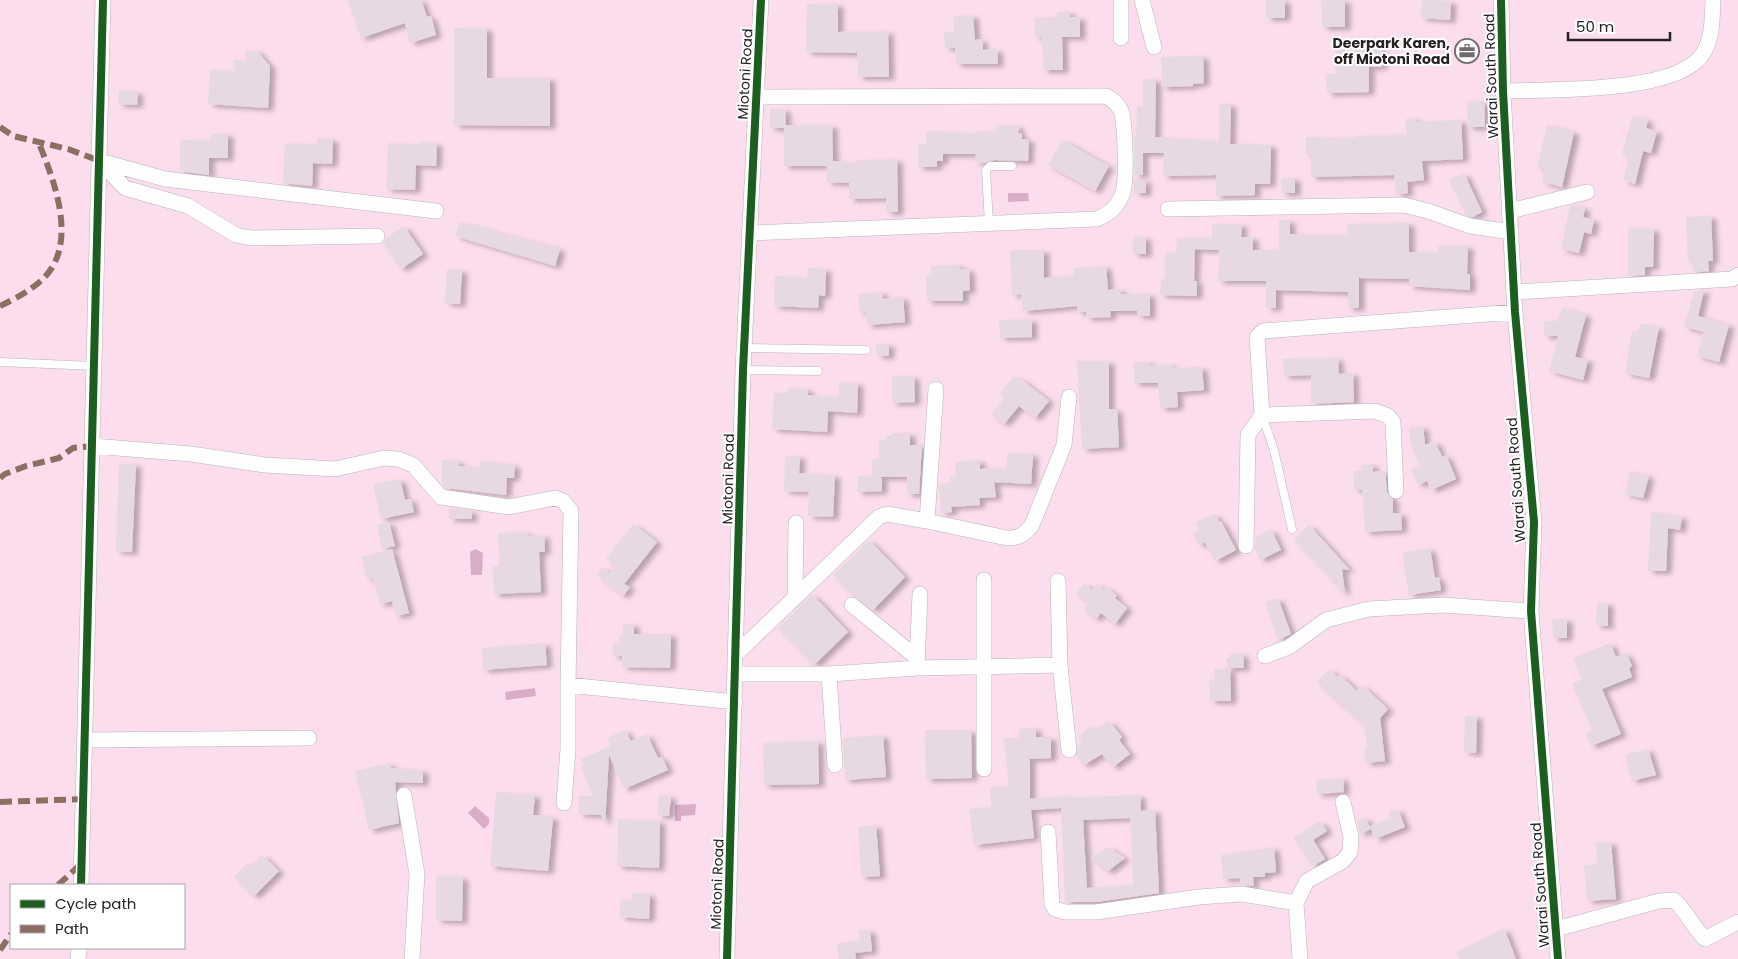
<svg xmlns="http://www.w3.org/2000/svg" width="1738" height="959" font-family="Poppins,sans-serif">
  <defs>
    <filter id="shadow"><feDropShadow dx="5.5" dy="3" stdDeviation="2.5" flood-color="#0004"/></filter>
  </defs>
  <rect width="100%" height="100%" fill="#fbf6f9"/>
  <path fill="#fcddee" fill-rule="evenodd" d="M0,0H1738V959H0ZM11,885H184V948H11Z"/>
  <path fill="#daadc7" d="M1008,193H1028L1029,201L1008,202Z
    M475,549L483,553L482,575H471L470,552Z
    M535,688L536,696L506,700L505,692Z
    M696,804L695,815L681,816V821H675V805Z
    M475,806L489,818V824L484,829L468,813Z"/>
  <path fill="#e7d9e1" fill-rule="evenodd" filter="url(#shadow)" d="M348,0H421L427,17L431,16L436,35L410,43L405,23L361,38Z
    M1266,0H1285V18H1266Z
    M1321,0H1345V27H1322Z
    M1422,0L1451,1L1450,20L1421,18Z
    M807,4H838V32L888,31L889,77H858L857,53L806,52Z
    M1057,12H1070V17H1080V37H1062L1063,70H1043L1042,37H1035L1034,18L1057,17Z
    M973,15L975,40L982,39L983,50L997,49L998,64H956L955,48H945L944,32H954L953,16Z
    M454,28H487V78H550V126L454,125Z
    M1381,48L1382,67H1369V92L1327,93L1326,74H1336L1335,49Z
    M246,51H257L270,66L268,108L208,104L210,70L234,71L233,60L245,61Z
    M1203,56L1204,83L1193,84V86L1162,87L1161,57Z
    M1143,79H1156L1155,137L1219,141V104H1231L1230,144L1271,145L1270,184H1255V195L1216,196V175L1163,176L1164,153H1143V175H1134V136H1136L1137,106H1143Z
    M119,90L138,92L137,105L118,104Z
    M1467,101H1484L1485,127H1468Z
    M770,109H785L786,125H832L833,161L857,163V160L897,159L898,212H886V198L849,199V183L826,182L827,166H784V128H770Z
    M1632,116L1648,120L1646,128L1657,131L1651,153L1643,151L1635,184L1623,180L1629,156L1622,154Z
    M1416,118V122L1461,120L1463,159L1422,161L1424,180L1407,182L1408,193L1396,194L1394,175L1311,177V154H1306V137L1355,138V136L1407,135L1405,119Z
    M996,125L1019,126L1018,133H1022V139H1029L1028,161L995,160L985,163L975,162L976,154H943V161H937V167H918V144H926V131L976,134L977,131L996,132Z
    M1547,125L1574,132L1562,187L1542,182L1545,169L1537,168Z
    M211,134H228V158H209V175L180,171V140H211Z
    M317,138L333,139L332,164L313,163L312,186L283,183L285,143L317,145Z
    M1062,140L1109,166L1095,191L1048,165Z
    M421,142L437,143L436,166L416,165L415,190L386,189L388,143L421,145Z
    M1464,173L1482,212L1472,217L1466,214L1449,180Z
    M1282,178H1295V193H1281Z
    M1134,180H1146V193H1134Z
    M1574,205L1585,208L1583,217L1594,220L1591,234L1584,232L1579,253L1561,249L1570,206Z
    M1711,216L1713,261H1708L1709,271L1693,272L1692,261H1688L1686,217Z
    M1279,220H1290V234L1347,235V224L1409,223V252H1438V246H1468L1467,274H1470V290L1409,286V279L1359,278V308H1348V292L1276,290V308H1266V281H1218L1219,250L1195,249L1194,281H1197V296L1160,295L1161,279H1165V253H1176L1177,238H1212V224H1242L1241,237H1253V250H1279Z
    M459,222L560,249L555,266L455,236Z
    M404,226L423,254L401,269L383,243L386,238Z
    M1628,228L1654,229L1653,267H1645V275L1628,276Z
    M1133,237H1146V254H1133Z
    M1018,250H1044V278L1074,276L1073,268L1106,266L1108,290L1121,289V294H1150V316H1137V311H1110L1111,317L1086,318V312H1077V306L1023,311L1021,294L1012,295L1011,281L1010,251Z
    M960,265V269H969L970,290L963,291V301H927L926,275H931V266Z
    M808,268L826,269L825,296L819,295L818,308L774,306L775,276L807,278Z
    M447,269L462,270L460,304L445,303Z
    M1704,290L1698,316L1729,325L1719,362L1697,356L1704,332L1684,327L1694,291Z
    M882,292L883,299L903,297L905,322L867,325L866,312L860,313L858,294Z
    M1562,308L1586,315L1575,357L1588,360L1583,380L1549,371L1558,336H1544V321H1558Z
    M1032,319V337L1000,338L999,320Z
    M1640,324L1659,327L1649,378L1625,373L1632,331L1638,332Z
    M876,344H889V356H877Z
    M1338,358L1339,374L1353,373L1354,402L1311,404V375L1284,376L1283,359Z
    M1077,361H1109V409H1117L1119,447L1082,449Z
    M1134,362H1150V366L1172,364V368L1202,367L1204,390L1177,392L1178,407L1160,408L1158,383H1134Z
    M892,376H914L915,402L892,403Z
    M1014,376L1020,380L1021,379L1049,401L1035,418L1019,406L1004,424L991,414L1005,398L1000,394Z
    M839,382L858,383L857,413L828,411L827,432L772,429L774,393H787L788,388L808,389V395L839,397Z
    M1423,426L1425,445L1435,441L1442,457L1446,455L1456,479L1431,490L1427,481L1418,485L1411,469L1420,466L1410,443L1409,428Z
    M891,433H910V445H922L919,494H907V477H875L882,478V491L857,492L858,476L872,477V459H879V440H886V436H891Z
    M1007,453L1033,454L1031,484L994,482L996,497L979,498L980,505L951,507L952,512L941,513L939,484L951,483L950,476H956L955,462L980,460V469L1007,468Z
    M785,456H800L799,473L835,475L833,517L808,516L809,492L784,491Z
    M442,460L459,461V466L480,468L481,461L515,465L514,478H507L506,495L446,488L442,484Z
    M119,464H136L132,552L116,551Z
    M1373,464V472L1385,471L1387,492L1393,500V513H1401L1402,530L1365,532L1362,490H1354L1353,471L1361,470V465Z
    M1630,471L1649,476L1643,498L1625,494Z
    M400,479L405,500L411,499L414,512L381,519L373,484Z
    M449,508L472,511V519H449Z
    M1651,512L1682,517L1680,530L1668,528L1666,571H1648Z
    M1215,514L1219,522L1221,521L1236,550L1215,561L1205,542L1199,545L1193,534L1199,530L1195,522Z
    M389,522L395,546L382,549L377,525Z
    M633,524L657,542L624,584L630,587L623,596L597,575L602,567L610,573L616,566L606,559Z
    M1309,525L1350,570L1342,569L1345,594L1294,539Z
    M1271,529L1281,550L1260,560L1255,549L1256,537Z
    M528,532V536L544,535L545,552H539L541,592L494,594L493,566H499L498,533Z
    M869,540L905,577L873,610L853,596L833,575Z
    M1430,548L1435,578L1439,577L1441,590L1409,595L1402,553Z
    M392,549L409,613L396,616L392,601L380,604L373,578L367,579L362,557Z
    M1084,583L1092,590L1097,584L1104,590L1106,587L1117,596L1115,598L1127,608L1115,624L1101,613L1096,619L1084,609L1089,603L1076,593Z
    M812,594L848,632L814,665L778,628Z
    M1278,598L1291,634L1278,640L1265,602Z
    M1597,603H1608V626L1596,625Z
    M1552,619H1567V638H1553Z
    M623,624H634V634H671L670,668L622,667V656H613V643H619V635H623Z
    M545,643L547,665L483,670L482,648Z
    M1610,643L1616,657L1626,653L1632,666L1629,668L1632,677L1602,689L1621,734L1591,746L1586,734L1593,731L1572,684L1582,679L1573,658Z
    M1230,654H1243L1244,668H1227L1226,658H1230Z
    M1214,669H1230L1231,701H1210L1209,680H1215Z
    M1329,669L1338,677L1340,675L1357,691L1362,685L1388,709L1380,718L1385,761L1366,763L1364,750L1367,749L1365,726L1317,682Z
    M1465,716H1477L1476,753L1464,752Z
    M1109,721L1122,737L1119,740L1130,754L1113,767L1102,754L1084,765L1076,755L1078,746L1082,742L1078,737L1091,726L1094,730Z
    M1036,728V737H1051V758L1030,759V799L1067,796V798L1140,795L1141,811L1155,810L1159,893L1096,902H1065L1061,808L1031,810L1034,838L974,845L969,809L991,807L990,787L1009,786L1004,738H1019V729ZM1130,818L1133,885L1087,888L1083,820Z
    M625,730L631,741L647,734L658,758L662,757L668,770L624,789L609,755L605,824L601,815L578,814L579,796H593L581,766L584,765L581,759L611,746L607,738Z
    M925,730H971L972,778L926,779Z
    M883,735L886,777L845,780L843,738Z
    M818,741L819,784L764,785L763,743Z
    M1648,749L1656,775L1632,781L1625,755Z
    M390,763L391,768L423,770V783L395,782L399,823L369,830L355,771Z
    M1343,778L1344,792L1317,794L1316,780Z
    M496,792L535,795L533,815L553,817L548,871L490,866Z
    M659,795L671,796L669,816L657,815Z
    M1398,809L1405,827L1375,839L1370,826L1391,818L1388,813Z
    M1365,817L1371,829L1360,834L1357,821Z
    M618,819L660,821L659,868L617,866Z
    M1320,821L1327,831L1313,840L1325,859L1313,866L1293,838Z
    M876,825L880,876L861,877L858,827Z
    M1611,842L1616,899L1587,901L1584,865L1597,864L1596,843Z
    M1108,847L1125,858L1108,871L1091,858Z
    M1274,847L1276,872L1265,873V877H1253L1254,886L1240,885V878L1223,879L1221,855Z
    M262,855L279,871L254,896L234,877L247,863L250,866Z
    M436,876L463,877L462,921L436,920Z
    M632,893L650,894L649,919L620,917V900H631Z
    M1504,928L1516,959H1460L1456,952Z
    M870,930L872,951L855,953L856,959H839L837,944L860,940L859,931Z"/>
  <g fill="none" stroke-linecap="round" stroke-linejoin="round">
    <defs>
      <path id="lane" d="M989,224L986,170L990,166H1012
        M743,348L866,350
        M0,362L95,366
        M743,370L818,371
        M1262,415L1274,450L1292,529"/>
      <path id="street" d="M1121,0V38
        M1142,0L1154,47
        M1501,0L1503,91L1515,312L1534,522L1531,611L1558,959
        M1503,91C1548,89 1675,94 1702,55C1713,39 1712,19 1713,0
        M100,161L165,179L436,211
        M100,161L125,188L188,206L236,235L251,238L377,236
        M1168,209L1404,205L1428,211L1470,226L1511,232
        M1510,211L1587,192
        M749,233L1096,219C1109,215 1119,205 1123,192C1127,179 1125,128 1122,114C1120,105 1113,101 1107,96L756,97
        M1514,292L1732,279L1738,275
        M1262,415L1375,411L1388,416L1393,422L1396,491
        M93,446L191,454L265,465L335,469L384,458L398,459L413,465L441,497L509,507L555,498L563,501L571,511L568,685L735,702
        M927,521L1007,538C1019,538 1024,535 1032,525L1064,445L1069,397
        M1246,546L1248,435L1262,415L1257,337L1263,331L1515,312
        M984,580V769
        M1058,581L1060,665L1069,750
        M795,597L796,523
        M852,605L916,657
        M736,654L879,517L887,514L927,521L936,389
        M1265,656L1289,647L1326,620L1369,609L1443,605L1531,611
        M917,665L920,594
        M736,674H829L917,668L1060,665
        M829,674L835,765
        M85,740L309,738
        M404,795L417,874L412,959
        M564,803L568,749V685
        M1048,832L1052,904L1055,909L1065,912H1096L1199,897L1242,894L1296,903
        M81,885L103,0
        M1556,929L1659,901L1674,900C1688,913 1692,926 1705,939L1738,922
        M78,959L79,948
        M727,959L743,370L761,0
        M1300,959L1296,903L1307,881L1343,861L1350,852L1351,837L1343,802"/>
    </defs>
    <use href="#lane" stroke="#b7b3b5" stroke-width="9"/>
    <use href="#street" stroke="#b7b3b5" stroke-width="16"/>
    <use href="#lane" stroke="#fefefe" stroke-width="8"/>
    <use href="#street" stroke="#fefefe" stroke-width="15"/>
    <path stroke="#8d6e63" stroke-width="6" stroke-dasharray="12 6" stroke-linecap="butt" d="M0,127L13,136L68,149L100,161
      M0,306C19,297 44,284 54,264C73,228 52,175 38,141
      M0,478L5,474L26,466L59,458L73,448L93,446
      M0,802L84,799
      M58,885L82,863
      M0,950L11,934"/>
    <defs>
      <path id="cycleway" d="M1501,0L1503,91L1515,312L1534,522L1531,611L1558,959
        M81,885L103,0
        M727,959L743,370L761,0"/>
    </defs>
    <use href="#cycleway" stroke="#fff" stroke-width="11"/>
    <use href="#cycleway" stroke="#1b5e20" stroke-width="8"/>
  </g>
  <defs>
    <symbol id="office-ring" viewBox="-11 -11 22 22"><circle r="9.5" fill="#fff" stroke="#716b6e" stroke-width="1.5"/><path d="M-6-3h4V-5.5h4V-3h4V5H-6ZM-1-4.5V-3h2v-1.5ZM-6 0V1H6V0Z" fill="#716b6e"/></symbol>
  </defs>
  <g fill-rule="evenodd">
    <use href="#office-ring" x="1453" y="37" width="28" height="28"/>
  </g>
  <g text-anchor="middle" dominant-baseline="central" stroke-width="4" stroke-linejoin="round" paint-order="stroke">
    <g font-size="14" font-weight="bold" fill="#262023" stroke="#fff" text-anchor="end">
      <text x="1450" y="43">Deerpark Karen,<tspan x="1450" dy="16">off Miotoni Road</tspan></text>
    </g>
    <g font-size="14" fill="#262023" stroke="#fff">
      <text transform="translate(745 74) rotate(-87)">Miotoni Road</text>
      <text transform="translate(1491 76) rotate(-92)">Warai South Road</text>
      <text transform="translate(728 479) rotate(-89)">Miotoni Road</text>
      <text transform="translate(1516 480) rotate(-94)">Warai South Road</text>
      <text transform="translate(717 884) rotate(-88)">Miotoni Road</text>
      <text transform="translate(1540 885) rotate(-94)">Warai South Road</text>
    </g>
  </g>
  <rect x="10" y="884" width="175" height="65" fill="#ffffff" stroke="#a8a6a7"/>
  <rect x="20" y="900" width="25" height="8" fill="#1b5e20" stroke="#a8a6a7"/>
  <text x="55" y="909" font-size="15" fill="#262023">Cycle path</text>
  <rect x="20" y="925" width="25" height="8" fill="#8d6e63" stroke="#a8a6a7"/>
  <text x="55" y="934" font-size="15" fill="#262023">Path</text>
  <path d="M1568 32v8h102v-8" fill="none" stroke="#262023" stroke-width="2.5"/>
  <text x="1576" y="32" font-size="15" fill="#262023" stroke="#ffffff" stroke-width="4" paint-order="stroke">50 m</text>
</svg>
